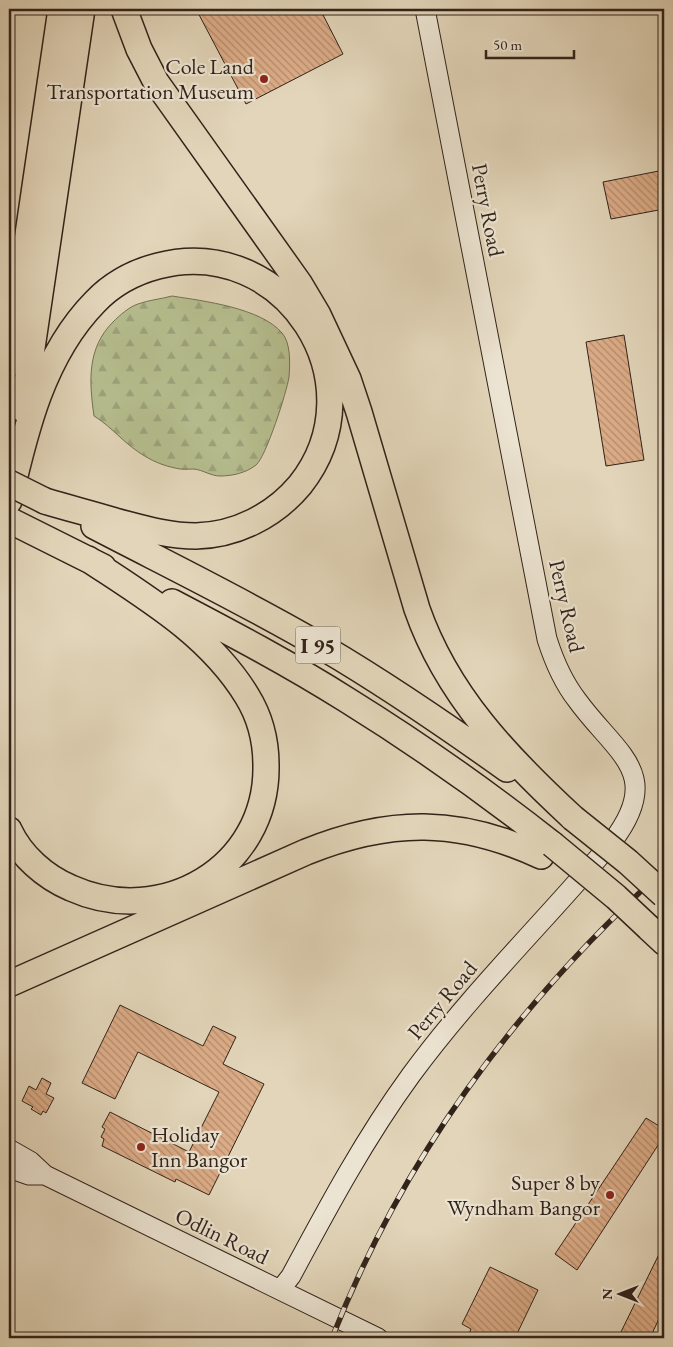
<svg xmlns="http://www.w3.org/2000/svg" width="673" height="1347" font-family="'EB Garamond',serif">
  <defs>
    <pattern id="forest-firs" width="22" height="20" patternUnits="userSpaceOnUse" patternTransform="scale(1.25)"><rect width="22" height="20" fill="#b5bd8e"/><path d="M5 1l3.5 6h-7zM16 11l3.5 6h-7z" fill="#9ca27a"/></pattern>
    <pattern id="building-back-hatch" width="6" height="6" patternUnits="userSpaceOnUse" patternTransform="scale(1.25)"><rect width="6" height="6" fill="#dcac87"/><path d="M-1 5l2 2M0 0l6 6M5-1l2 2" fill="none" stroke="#b38c6e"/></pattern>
  </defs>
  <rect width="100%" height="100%" fill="#e2d5b9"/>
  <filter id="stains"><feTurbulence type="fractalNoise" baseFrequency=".004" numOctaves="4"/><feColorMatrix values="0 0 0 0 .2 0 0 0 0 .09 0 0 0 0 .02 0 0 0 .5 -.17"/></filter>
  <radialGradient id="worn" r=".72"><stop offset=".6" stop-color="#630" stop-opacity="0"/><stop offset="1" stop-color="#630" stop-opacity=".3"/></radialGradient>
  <path fill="url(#forest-firs)" stroke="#747054" d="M172,296C204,301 261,308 282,333C291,343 290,364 289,377C287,391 266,457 256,465C246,473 232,476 220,476C211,476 203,470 194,469C188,469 182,470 175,468C154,464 136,452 120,437C111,429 104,422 94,416C89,381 87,348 113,322C120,315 129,307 138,304C149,300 161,299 172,296Z"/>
  <path fill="url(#building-back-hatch)" stroke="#32231a" d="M196,9H320L343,54L246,104Z
    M664,170V209L611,219L603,182Z
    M624,335L644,460L606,466L586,342Z
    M120,1005L203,1046L213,1026L236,1037L223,1064L264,1084L209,1195L176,1179L175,1182L102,1146L104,1139L101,1137L105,1129L102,1127L110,1112L189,1152L219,1092L138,1052L115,1099L82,1083Z
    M42,1078L51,1083L46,1094L54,1098L46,1113L43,1111L41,1115L31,1109L33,1107L22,1101L29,1086L36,1090Z
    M646,1118L664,1129V1136L577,1270L555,1254Z
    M664,1244V1308L650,1338H618Z
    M490,1267L538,1290L515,1338H467L471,1329L462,1324Z"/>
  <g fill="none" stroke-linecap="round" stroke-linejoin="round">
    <defs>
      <path id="secondary" d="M9,1149L30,1161L45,1175L378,1338
        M9,1168L29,1175H45
        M280,1290L291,1276C328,1207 365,1138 411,1075C472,992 546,920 612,842C665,773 616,754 577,700C563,682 554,661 547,639L425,9"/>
      <path id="highway" d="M124,9L139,49L156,82L299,283L318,315L348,379L359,412L417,609C447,695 508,758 573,818
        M9,364L61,9
        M23,409L82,9
        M9,501C25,431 43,355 95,302C112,284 135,272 158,266C285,233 381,383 300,485C274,516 236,535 196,536C168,536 142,528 115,521C92,514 68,508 45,501
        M9,520L103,567
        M94,526C171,566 249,604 324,648C387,685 448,727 507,769
        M172,602C231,633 290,664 347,700C418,744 486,792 552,844
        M9,830C21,856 45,877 71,888C162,929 268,868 266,765C266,741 260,717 247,696C210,635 147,598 88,559
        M649,928L664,942
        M9,984L306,852C390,818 459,818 541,856"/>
    </defs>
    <use href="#secondary" stroke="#32231a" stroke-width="21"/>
    <use href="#highway" stroke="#32231a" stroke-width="28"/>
    <use href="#secondary" stroke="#ece4d2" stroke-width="19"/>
    <use href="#highway" stroke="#e2d5b9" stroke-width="25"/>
    <defs>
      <path id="rail" d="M332,1338C404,1155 519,1001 664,870"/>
    </defs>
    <use href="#rail" stroke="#32231a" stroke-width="5.5"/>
    <use href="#rail" stroke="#ece4d2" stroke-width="4" stroke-dasharray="11" stroke-linecap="butt"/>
    <defs>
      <path id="highway-bridge" d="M9,483L45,501
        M573,818L628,862L664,895
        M552,844L616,897L649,928"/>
    </defs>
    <use href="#highway-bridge" stroke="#32231a" stroke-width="28" stroke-linecap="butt"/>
    <use href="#highway-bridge" stroke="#e2d5b9" stroke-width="25"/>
  </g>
  <g fill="#8f2418" stroke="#ece4d2" stroke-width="2">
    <circle cx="264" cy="79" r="5"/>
    <circle cx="141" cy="1147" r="5"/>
    <circle cx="610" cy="1195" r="5"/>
  </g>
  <g text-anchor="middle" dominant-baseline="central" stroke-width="4.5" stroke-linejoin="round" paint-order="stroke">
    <rect fill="#ece4d2" stroke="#6a5d51" stroke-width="1" x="295.5" y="626.5" width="45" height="37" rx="4"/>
    <g font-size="21" font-weight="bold" fill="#32231a">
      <text x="318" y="645">I 95</text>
    </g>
    <g font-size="22" fill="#32231a" stroke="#ece4d2" text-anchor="end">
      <text x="254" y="66">Cole Land<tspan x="254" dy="25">Transportation Museum</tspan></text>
      <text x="151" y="1134" text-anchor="start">Holiday<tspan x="151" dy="25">Inn Bangor</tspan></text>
      <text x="600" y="1182">Super 8 by<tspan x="600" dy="25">Wyndham Bangor</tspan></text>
    </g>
    <g font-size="22" fill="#32231a" stroke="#ece4d2">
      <text transform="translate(488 210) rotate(79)">Perry Road</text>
      <text transform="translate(567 606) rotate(77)">Perry Road</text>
      <text transform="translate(442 1000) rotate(-50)">Perry Road</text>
      <text transform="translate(222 1236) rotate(26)">Odlin Road</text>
    </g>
  </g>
  <rect width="673" height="1347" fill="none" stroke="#e2d5b9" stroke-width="30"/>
  <rect x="10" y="10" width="653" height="1327" fill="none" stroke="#32231a" stroke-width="2.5"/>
  <rect x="15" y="15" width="643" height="1317" fill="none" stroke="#32231a"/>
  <g transform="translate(620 1294) rotate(270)" stroke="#ece4d2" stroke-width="4" paint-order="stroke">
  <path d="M0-4L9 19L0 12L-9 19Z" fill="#32231a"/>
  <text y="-8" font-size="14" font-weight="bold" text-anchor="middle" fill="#32231a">N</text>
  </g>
  <path d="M486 50v8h88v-8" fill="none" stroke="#32231a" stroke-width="2.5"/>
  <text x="493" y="50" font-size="15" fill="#32231a" stroke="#ece4d2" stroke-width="4" paint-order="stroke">50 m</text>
  <rect width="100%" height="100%" filter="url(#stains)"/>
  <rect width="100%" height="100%" fill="url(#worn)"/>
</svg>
